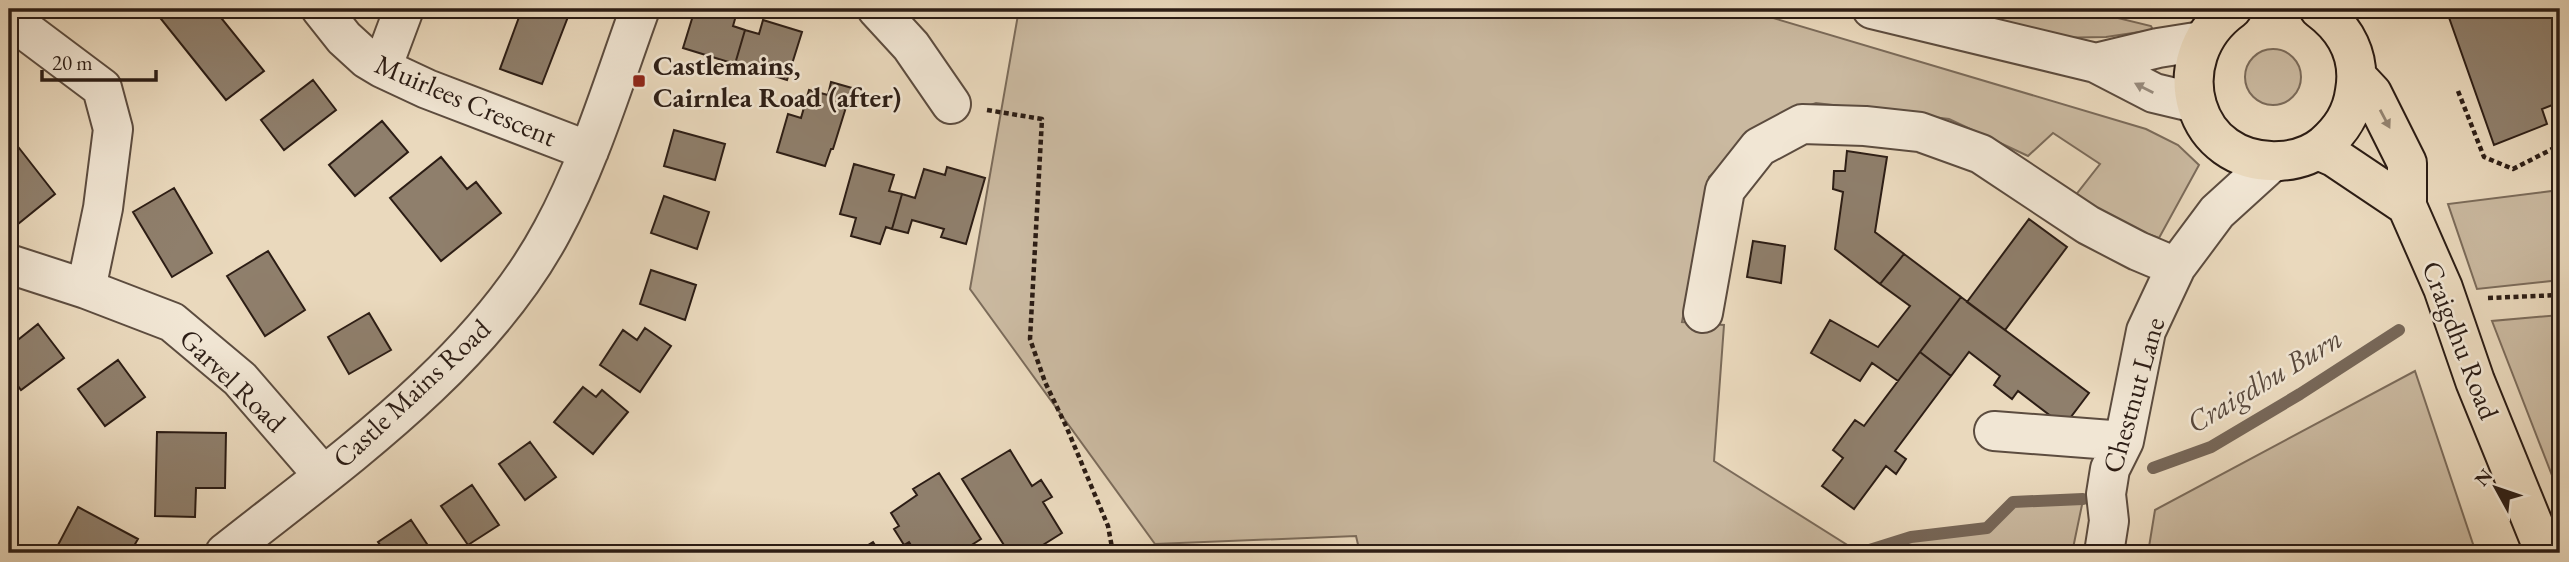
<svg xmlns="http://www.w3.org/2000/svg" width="2569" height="562" font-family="'EB Garamond',serif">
  <rect width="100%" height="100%" fill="#ead9bd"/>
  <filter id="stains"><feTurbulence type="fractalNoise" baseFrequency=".00286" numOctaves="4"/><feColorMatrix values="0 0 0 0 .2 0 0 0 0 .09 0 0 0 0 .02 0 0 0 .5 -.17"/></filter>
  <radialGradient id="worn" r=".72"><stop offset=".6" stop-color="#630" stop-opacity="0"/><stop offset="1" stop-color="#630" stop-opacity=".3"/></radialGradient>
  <path fill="#cab9a0" stroke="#7b6b5a" stroke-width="2" d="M1019,9H1743L2146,129L2178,145L2199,165L2159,238L2092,213L2075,196L2100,164L2053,133L2028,156L1949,119L1816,103L1768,120L1709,177L1682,322L1724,325L1714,461L1860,553H1360L1356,536L1155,544L970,289Z
    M1977,9H2081L2151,26L2153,30L2106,37L2050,38L1981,23Z
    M2245 77a28 28 0 1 1 56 0a28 28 0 1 1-56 0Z
    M2560,190V280L2477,289L2448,204Z
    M2560,315V496L2492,321Z
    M2415,371L2476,553H2148L2155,510Z
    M2013,500H2083L2072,553H1871L1926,532L1987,526Z"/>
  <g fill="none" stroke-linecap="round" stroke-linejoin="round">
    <path stroke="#776758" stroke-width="12" d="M2153,468L2211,447L2300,394L2399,330
      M1860,553L1911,537L1987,528L2013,502L2083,499"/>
  </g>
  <path fill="#8f7f6c" stroke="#2c1d15" stroke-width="2" d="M153,9H214L264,71L226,100Z
    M522,9H571L542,84L500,69Z
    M695,9H726L737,12L733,26L745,30L735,64L683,48Z
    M2446,9H2560V102L2542,109L2547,124L2494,145Z
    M763,20L802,32L787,80L735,64L745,30L759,34Z
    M313,80L336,110L284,150L261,120Z
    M831,82L852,88L833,149H831L825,166L777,152L788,114L801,118L809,90L828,95Z
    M382,121L408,152L355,196L329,165Z
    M674,130L725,144L715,180L664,166Z
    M12,139L55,194L18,224L9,212V141Z
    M1847,151L1887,157L1875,232L1904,254L1880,284L1835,249L1843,192L1833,189L1834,171H1845Z
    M441,157L467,189L476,182L501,213L441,261L390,198Z
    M854,164L894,175L889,191L902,194L892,229L886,227L880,244L851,236L856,218L840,214Z
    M947,167L985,178L966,244L941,237L944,229L912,220L908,233L892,229L902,194L915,198L924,169L945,175Z
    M174,188L212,253L172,277L133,212Z
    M664,196L709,212L697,249L651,233Z
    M2029,219L2067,247L2005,330L1967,302Z
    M1753,241L1785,246L1781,283L1747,277Z
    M268,251L305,310L265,336L227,276Z
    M1904,254L1961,297L1898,381L1872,363L1860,381L1811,353L1830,320L1878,347L1910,306L1880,284Z
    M651,270L696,285L685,320L640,304Z
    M1961,297L2089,393L2064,426L2018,391L2012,399L1994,385L2000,376L1969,352L1951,376L1920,352Z
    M369,313L391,350L349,374L328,337Z
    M38,324L64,358L21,390L9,374V347Z
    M645,328L671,346L640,392L600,365L623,330L637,340Z
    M1920,352L1951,376L1895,451L1906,459L1896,474L1886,466L1854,509L1822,486L1843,458L1833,450L1855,420L1864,426Z
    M118,360L145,397L105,426L78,389Z
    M583,387L596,397L602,390L628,412L593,454L554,422Z
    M157,432L226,433L225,488H196L195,517L155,516Z
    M530,442L556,477L525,500L499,464Z
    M1010,450L1032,486L1041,480L1052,497L1043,502L1062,533L1030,553H1009L962,479Z
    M939,473L981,539L959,553H916L909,542L904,545L894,529L899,526L891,513L917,495L913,489Z
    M472,485L499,525L468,545L441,506Z
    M78,507L138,539L130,553H73L58,545Z
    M411,520L433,553H386L378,542Z
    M873,542L880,553H855Z"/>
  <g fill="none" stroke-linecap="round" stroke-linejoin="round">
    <defs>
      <path id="minor" d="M321,9L344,38L367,59L382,68L427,89L589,151
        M877,9L911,46L951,104
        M1872,9L2096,63L2154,93L2196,103
        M9,10L26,31L102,88L113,129L103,208L86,289
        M2096,63L2158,48L2202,41
        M382,68L404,9
        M9,264L86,289L172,322L240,379L323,475
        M1703,313L1725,190L1759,147L1802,124L1865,126L1920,132L1981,154L2088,225L2138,251L2176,267
        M1994,431L2124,441
        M225,553C341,461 481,364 552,231C590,161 613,83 640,9
        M2104,553L2109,521L2106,494L2110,469L2124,441L2146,331L2176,267L2217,212L2272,162"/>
      <path id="major" d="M2232,9C2163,59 2192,166 2280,161C2296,160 2312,155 2324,145C2341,130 2352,114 2355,91C2361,57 2346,29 2319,9
        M2358,78L2372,93L2407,163V206L2443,288L2475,381L2545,553
        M2318,150L2334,157L2407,206"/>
    </defs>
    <use href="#minor" stroke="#5c4c3f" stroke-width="42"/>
    <use href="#major" stroke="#2c1d15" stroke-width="42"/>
    <path stroke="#2c1d15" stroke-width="4.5" stroke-dasharray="5 3.5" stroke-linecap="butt" d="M2458,91L2484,157L2513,169L2560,145
      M987,110L1042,119L1030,339L1045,382L1066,426L1108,526L1113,553
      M2488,298L2560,295"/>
    <use href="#minor" stroke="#f1e6d4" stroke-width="38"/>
    <use href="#major" stroke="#ead9bd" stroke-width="38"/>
  </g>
  <defs><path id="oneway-solid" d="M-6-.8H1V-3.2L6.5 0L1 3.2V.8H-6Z" transform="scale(1.75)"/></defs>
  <use fill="#988c7e" href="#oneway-solid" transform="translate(2144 88) rotate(-153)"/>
  <use fill="#948471" href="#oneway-solid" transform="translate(2385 119) rotate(62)"/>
  <rect fill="#8f2418" stroke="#f1e6d4" stroke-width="2.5" x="632" y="74" width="14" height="14" rx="3.5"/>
  <g text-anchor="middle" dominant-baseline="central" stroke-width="5" stroke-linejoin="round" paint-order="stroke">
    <g font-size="28" font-weight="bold" fill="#2c1d15" stroke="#f1e6d4" text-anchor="start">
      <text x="653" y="65">Castlemains,<tspan x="653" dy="32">Cairnlea Road (after)</tspan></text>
    </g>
    <g font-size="28" fill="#2c1d15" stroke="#f1e6d4">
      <text transform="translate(466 100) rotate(23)">Muirlees Crescent</text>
      <text transform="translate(2461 340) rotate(69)">Craigdhu Road</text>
      <text transform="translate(233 380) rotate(44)">Garvel Road</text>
      <text transform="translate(411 393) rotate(-43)">Castle Mains Road</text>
      <text transform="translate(2133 395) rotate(-74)">Chestnut Lane</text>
    </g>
    <g font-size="30" font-style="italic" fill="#58483c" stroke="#f1e6d4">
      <text transform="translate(2264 380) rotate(-31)">Craigdhu Burn</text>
    </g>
  </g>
  <rect width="2569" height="562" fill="none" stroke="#ead9bd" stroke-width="35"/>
  <rect x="10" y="10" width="2548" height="541" fill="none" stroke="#2c1d15" stroke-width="3.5"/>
  <rect x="18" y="18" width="2534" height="527" fill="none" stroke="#2c1d15" stroke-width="2"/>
  <g transform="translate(2496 488) rotate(310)" stroke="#f1e6d4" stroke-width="5" paint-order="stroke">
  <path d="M0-5L12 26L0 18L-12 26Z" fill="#2c1d15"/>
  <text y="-10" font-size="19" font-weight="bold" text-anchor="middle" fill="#2c1d15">N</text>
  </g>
  <path d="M42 70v10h114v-10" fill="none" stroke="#2c1d15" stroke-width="3.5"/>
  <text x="52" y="70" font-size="21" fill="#2c1d15" stroke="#f1e6d4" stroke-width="5" paint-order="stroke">20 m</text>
  <rect width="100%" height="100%" filter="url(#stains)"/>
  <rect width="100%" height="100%" fill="url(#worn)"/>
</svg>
